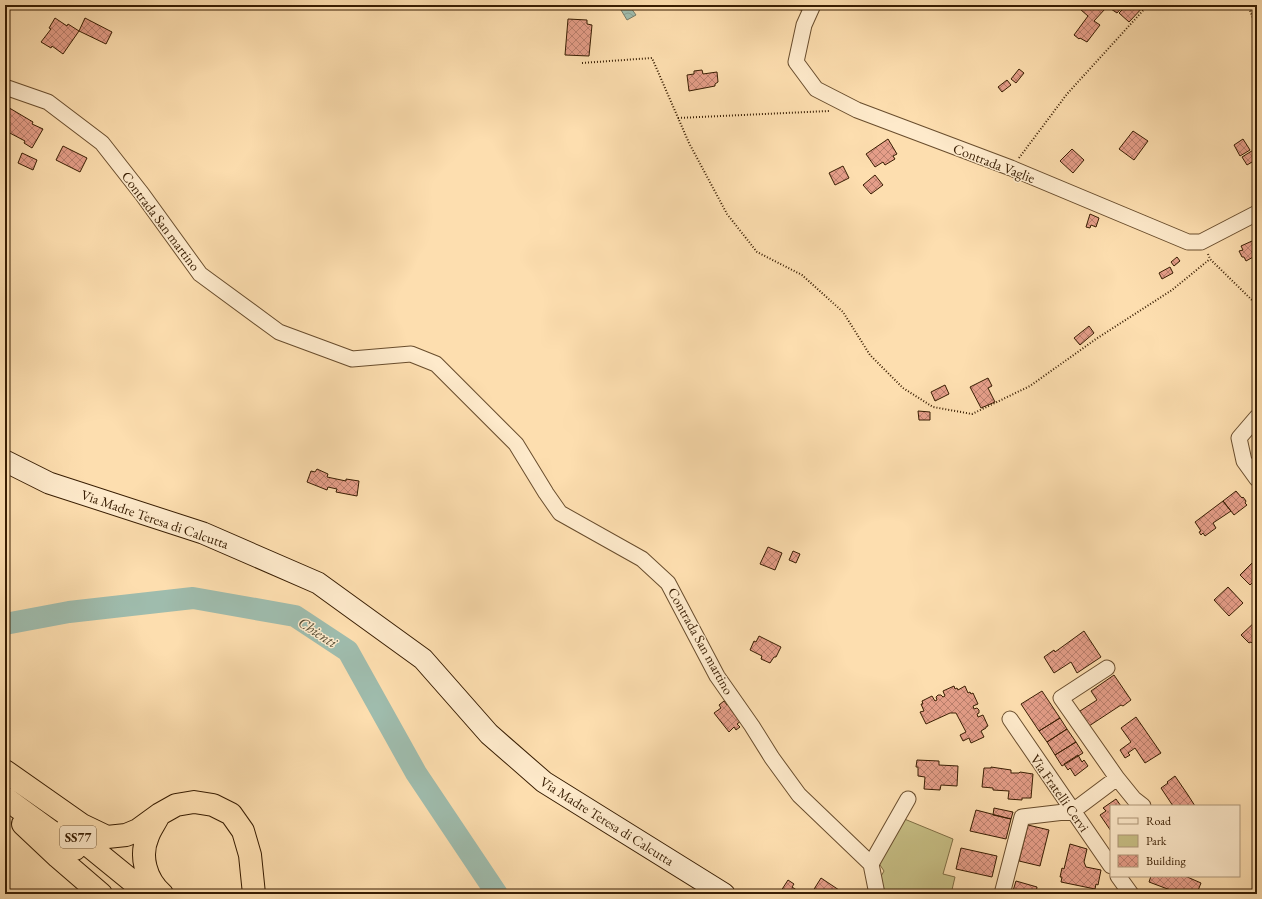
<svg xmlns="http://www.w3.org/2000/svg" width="1262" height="899" font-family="'EB Garamond',serif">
  <defs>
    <pattern id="water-waves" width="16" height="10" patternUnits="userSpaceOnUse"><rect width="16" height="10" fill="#9fbcad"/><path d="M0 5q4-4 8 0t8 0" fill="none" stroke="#8aa193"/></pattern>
    <pattern id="building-cross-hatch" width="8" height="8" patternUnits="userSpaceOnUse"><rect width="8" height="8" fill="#e59e89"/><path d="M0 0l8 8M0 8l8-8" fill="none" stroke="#bb806e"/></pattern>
  </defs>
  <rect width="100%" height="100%" fill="#fddeaf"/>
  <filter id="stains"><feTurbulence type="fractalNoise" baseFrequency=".005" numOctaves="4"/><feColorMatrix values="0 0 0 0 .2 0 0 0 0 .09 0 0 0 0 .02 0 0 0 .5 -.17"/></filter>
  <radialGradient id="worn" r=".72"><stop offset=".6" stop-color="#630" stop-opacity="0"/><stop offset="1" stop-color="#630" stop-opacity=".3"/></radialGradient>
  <path fill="#c7bf85" stroke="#806e44" d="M902,818L953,839L943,874L955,877L951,894H883L880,878L884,871L876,859Z"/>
  <path fill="url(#water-waves)" stroke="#767c69" d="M618,5H629L636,15L627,20Z"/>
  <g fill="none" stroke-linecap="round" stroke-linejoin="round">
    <path stroke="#9fbcad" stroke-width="22" d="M5,624L69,612L193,598L295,616L348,651L416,773L497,894"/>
  </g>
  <path fill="url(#building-cross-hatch)" stroke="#381d02" d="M787,5H803L802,10L787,8Z
    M1085,5H1101L1105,9L1094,21L1100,25L1087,42L1080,38L1079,39L1074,35L1088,16L1081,10Z
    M1115,5H1124L1117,13L1111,9Z
    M1127,5H1145L1129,22L1119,13Z
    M55,18L67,26L68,24L79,31L63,54L52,46L51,48L41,42L51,29L49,28Z
    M85,18L112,32L106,44L79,31Z
    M568,19L587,20V24L592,25L589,56L565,55Z
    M1019,69L1024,73L1016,83L1011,79Z
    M702,70L703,74L717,72L718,82L715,84V86L689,91L687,75L694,74V71Z
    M1007,80L1011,85L1002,92L998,87Z
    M6,106L33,122L32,124L43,129L32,148L24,143L25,141L6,131L5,132V108Z
    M1133,131L1148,141L1134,160L1119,149Z
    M888,139L897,154L893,156L895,159L885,165L883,162L875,167L866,154Z
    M1243,139L1250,150L1240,156L1234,145Z
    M63,146L87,158L80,172L56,160Z
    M1072,149L1084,160L1073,173L1060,161Z
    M1255,149L1257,152V159L1247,165L1242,157Z
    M22,153L37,160L33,170L18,163Z
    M843,166L849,178L835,185L829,173Z
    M875,175L883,185L871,194L863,185Z
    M1090,214L1099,218L1096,227L1091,225L1090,228L1086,227Z
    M1252,241L1256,250L1252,251L1255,256L1246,261L1244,257H1242L1239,251L1243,250L1241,246Z
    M1177,257L1180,261L1174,266L1171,262Z
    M1170,267L1173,273L1162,279L1159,273Z
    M1089,326L1094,333L1080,345L1074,338Z
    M988,378L992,386L988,388L995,402L981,408L970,387Z
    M945,385L949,394L935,401L931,392Z
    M918,411L930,412V420H919Z
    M317,469L328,474L327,477L346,481V479L359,481L357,496L336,492L337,489L328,487L327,490L307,482L311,471L315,472Z
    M1236,491L1242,498L1243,497L1246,501L1245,503L1247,505L1234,515L1223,501Z
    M1223,501L1231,511L1213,523L1216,528L1205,536L1203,533L1201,535L1199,532L1201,531L1195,522Z
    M768,547L782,553L775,570L760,564Z
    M793,551L800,554L796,563L789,560Z
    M1254,561L1257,564V588L1252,583L1250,585L1240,575Z
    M1228,587L1243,603L1229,616L1214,600Z
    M1257,620V648L1251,642L1249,643L1241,635Z
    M1084,631L1101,657L1077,673L1071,662L1054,673L1044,657L1054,650L1055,652Z
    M759,636L781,647L776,657H774L770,663L761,659L762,656L750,650L754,641L756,642Z
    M1114,675L1131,700L1123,706L1121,705L1089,726L1080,711L1097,700L1091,691Z
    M954,686L955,689L957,688L958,690L965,686L968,693L970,692L971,694L973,693L978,704L973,706L974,709L977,708L979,710V713L977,714L978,717L983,715L988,726L986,727V728L981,731L984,737L971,743L969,738L963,741L960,735L966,732L956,713H950L926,724L920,712L924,711L921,704H923L922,701L932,696L935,701L937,700L936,697L938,695H941L943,697L945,696L943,691Z
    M1042,691L1060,718L1039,731L1021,704Z
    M724,701L727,705L730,703L733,706L730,709L741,721L737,724L740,727L736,730L734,727L729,732L714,713L721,708L719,705Z
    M1136,717L1161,753L1145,763L1135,748L1128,753L1130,755L1125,758L1120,750L1131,742L1121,728Z
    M1060,718L1067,729L1047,742L1039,731Z
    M1067,729L1076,742L1055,755L1047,742Z
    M1076,742L1083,753L1062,766L1055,755Z
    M1078,755L1082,762L1084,760L1088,766L1075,776L1070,768L1068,770L1064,764Z
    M917,760L939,761V765L958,766L957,786L941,785L940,790L924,789L925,777L918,776V767H916Z
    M991,767L1011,770V773H1019L1020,772L1033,774L1031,798H1022V800L1008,799L1009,791L993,790V788L982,787L984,768H991Z
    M1175,776L1188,795L1195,806H1173L1161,788L1168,783L1167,782Z
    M1116,799L1121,806H1111V831L1100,815L1106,811L1103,808Z
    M994,808L1013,812L1011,819L993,815Z
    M976,810L1011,819L1006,839L970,831Z
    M1028,825L1049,830L1040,866L1019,861Z
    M1070,844L1087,849L1084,862L1086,867L1101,870L1098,885L1096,884L1095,889L1061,882L1062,877H1060L1062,868L1064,869Z
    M961,848L997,856L992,877L956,869Z
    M1151,876H1185L1201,883L1197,893L1195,892L1194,894H1181L1149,882Z
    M821,878L845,894H828L825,892L823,894H811Z
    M788,880L794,884L792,887L801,893L800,894H779Z
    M1016,881L1037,887L1036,893L1012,894Z
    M859,890L865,894H856Z"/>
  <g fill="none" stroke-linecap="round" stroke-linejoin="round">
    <defs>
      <path id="minor" d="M813,5L804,25L796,62L816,89L857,110L1011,168L1188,242H1201L1257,213
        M5,87L48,102L102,143L142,194L200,274L279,332L352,359L411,354L436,364L516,444L546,493L560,513L642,559L668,583L717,676L752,726L772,758L799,795L871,864
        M1257,417L1239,438L1244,461L1257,479
        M1010,719L1111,866
        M1117,778L1134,799L1143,806
        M1118,876L1131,894
        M877,894L871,864L908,799
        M1002,894L1022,817L1073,811L1117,778L1061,698L1107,668"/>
      <path id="secondary" d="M5,461L49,483L203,533L318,583L423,659L489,734L544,782L724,894"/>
      <path id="trunk" d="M5,771L82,825L107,837L126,835L138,830L160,814L176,805L194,802L213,805L231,814L243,831L250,855L254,894
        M5,798L75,849
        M158,817C155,823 150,830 148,836C139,856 146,880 162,894
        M23,824L58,857L101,894
        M67,828L148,894"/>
    </defs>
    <use href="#minor" stroke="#694d2d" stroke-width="17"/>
    <use href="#secondary" stroke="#381d02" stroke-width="23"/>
    <use href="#trunk" stroke="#381d02" stroke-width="24"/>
    <path stroke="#381d02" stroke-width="2" stroke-dasharray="1 2" stroke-linecap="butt" d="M1248,5L1257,29
      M582,63L652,58L689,143L727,214L757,252L802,275L843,312L870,355L903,388L933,407L972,414L1030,386L1096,339L1172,290L1210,259
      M678,118L829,111
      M1019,158L1067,94L1148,5
      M1208,254L1210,259L1257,305"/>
    <use href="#minor" stroke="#feeacb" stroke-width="15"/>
    <use href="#secondary" stroke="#feeacb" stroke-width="21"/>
    <use href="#trunk" stroke="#fddeaf" stroke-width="22"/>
  </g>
  <g text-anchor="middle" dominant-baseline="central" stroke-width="3" stroke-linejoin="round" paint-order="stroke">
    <rect fill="#feeacb" stroke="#735a3e" stroke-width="1" x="60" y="826" width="36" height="22" rx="3"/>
    <g font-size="13" font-weight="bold" fill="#381d02">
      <text x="78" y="837">SS77</text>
    </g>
    <g font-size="14" fill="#381d02" stroke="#feeacb">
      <text transform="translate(994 163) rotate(21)">Contrada Vaglie</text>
      <text transform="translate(161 221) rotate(53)">Contrada San martino</text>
      <text transform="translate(155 519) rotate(19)">Via Madre Teresa di Calcutta</text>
      <text transform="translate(701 641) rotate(61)">Contrada San martino</text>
      <text transform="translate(1060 793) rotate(55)">Via Fratelli Cervi</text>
      <text transform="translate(607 821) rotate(32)">Via Madre Teresa di Calcutta</text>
    </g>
    <g font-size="15" font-style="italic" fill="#574d35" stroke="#feeacb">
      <text transform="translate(318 632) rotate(33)">Chienti</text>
    </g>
  </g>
  <rect width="1262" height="899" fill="none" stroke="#fddeaf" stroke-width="20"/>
  <rect x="6" y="6" width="1250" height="887" fill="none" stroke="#381d02" stroke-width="2"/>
  <rect x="10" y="10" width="1242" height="879" fill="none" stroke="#381d02"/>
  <rect x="1110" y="805" width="130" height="72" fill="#feeacb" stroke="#af987b"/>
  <rect x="1118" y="818" width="20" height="6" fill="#feeacb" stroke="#af987b"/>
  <text x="1146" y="825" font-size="12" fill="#381d02">Road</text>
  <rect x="1118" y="835" width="20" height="12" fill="#c7bf85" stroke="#af987b"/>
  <text x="1146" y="845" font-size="12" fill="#381d02">Park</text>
  <rect x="1118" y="855" width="20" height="12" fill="url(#building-cross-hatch)" stroke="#af987b"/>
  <text x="1146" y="865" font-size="12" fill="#381d02">Building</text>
  <rect width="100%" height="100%" filter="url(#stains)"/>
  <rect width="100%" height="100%" fill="url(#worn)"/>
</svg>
